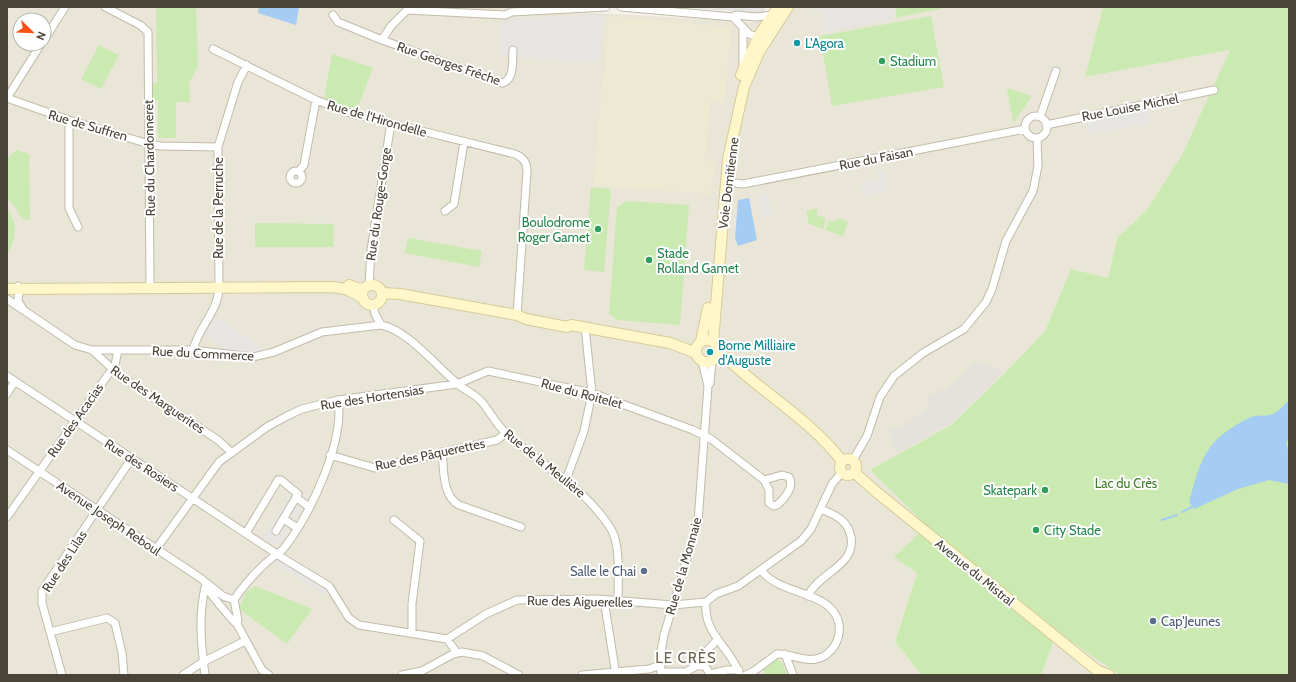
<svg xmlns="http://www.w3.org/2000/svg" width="1296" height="682" font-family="Cabin,sans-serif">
  <rect width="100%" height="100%" fill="#f5f2e9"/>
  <path fill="#e9e5d7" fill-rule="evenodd" d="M7,7H490L755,22L788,7H895L897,18L949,7H1103L1085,77L1231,50L1182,155L1146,211L1117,238L1108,278L1071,269L1045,331L1003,375L951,425L870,470L928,526L917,573L895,642L922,675H7ZM20,20H44V44H20Z
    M1057,632L1120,675H1041Z"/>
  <path fill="#e5e1db" d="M975,363L1000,369L1001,374L951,423L898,453L895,449L890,430L901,428L929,407L925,400L938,389L944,393Z"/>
  <path fill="#eee9d3" d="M608,16L731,27L725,103L710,102L705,160L715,161L711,194L594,186L602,74H605Z"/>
  <path fill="#cbeab2" d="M156,7H196L198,67L189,83L190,102H176V138H158V101L153,100V83H157Z
    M895,7H949L897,18Z
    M1103,7H1289V675H1120L1057,632L1041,675H922L895,642L917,573L894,557L927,526L870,470L951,425L1003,375L1045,331L1071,269L1108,278L1117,238L1146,211L1182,155L1230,50L1085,77Z
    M931,16L944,87L832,106L820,36Z
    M99,45L119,55L101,89L81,79Z
    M332,54L373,68L356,111L324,98Z
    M1007,88L1032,96L1013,123Z
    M17,150L29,154L30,220L22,219L13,204L7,199V158Z
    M591,187L611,189L604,272L584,270Z
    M627,201L689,205L680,325L617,320L609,314L617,207Z
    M818,208L816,215L826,218L823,229L809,224L806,211Z
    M7,209C20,225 15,239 7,256Z
    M837,218L848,222L843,236L825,230L829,220L835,222Z
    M255,223L334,224L333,247H255Z
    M408,238L482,251L479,267L405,253Z
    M255,586L312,609L287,644L239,609L246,592Z
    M777,659L783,664L787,675H767L763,670Z"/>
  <path fill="#e6e5e1" d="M678,7H765L764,12L756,13Z
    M825,7H893L894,14L890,20L825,32L822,11L814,12L813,9Z
    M603,14L599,58L592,63L500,55L502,19Z
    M1146,104L1150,123L1089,134L1086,116Z
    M884,171L886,192L864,195L862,182L879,180L877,172Z
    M768,194L772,216L763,217L759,196Z
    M215,317L266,351L252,353L231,352L218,345L205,334Z
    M292,491L308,498L280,545L262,538Z
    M280,555L329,586L324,595L270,560Z"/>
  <path fill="#a5ccf2" d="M259,7H299L296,25L258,13Z
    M749,198L757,240L738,246L735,238L738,200Z
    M1289,400V439L1286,442L1289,453V484L1269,480L1238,489L1194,509L1189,502C1202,456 1205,440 1251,417C1257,415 1264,416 1270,415C1276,414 1284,405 1289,400Z"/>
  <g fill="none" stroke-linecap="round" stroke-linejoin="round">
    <path stroke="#a5ccf2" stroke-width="2" d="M1182,512L1192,507
      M1162,520L1177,515"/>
    <defs>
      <path id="street" d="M105,7L140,25L148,32L150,284
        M621,7L733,17L749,34L758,37
        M333,15L338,22L382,40
        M733,17L736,15L756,17L772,15
        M44,40L65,7
        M213,49L316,100L353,114L515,154C523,157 527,162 527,171L517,315
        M513,50C512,61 515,80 502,83L382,40L391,26L407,10L505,15L512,12L606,7
        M743,68V29
        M7,98L69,120L149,144L161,146L218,147
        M7,98L41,44
        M1025 127a11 11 0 1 1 22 0a11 11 0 1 1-22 0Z
        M1040,117L1056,71
        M69,120V208L78,227
        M1046,125L1214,90
        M290 177a6 6 0 1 1 12 0a6 6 0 1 1-12 0Z
        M299,171L304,165L316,100
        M726,182L743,184L1025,129
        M445,211L454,204L464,142
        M219,283L218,147L238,82L247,65
        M369,285L371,250L391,123
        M18,286L19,289L18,301L23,309
        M7,299L75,345L92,350L119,375L218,440L231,452
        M373,304L375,314L381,325C408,330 437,367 459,385C466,391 475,394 481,401C490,411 496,425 507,434C542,466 586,488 611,529C621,545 618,582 618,601
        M92,350H193L253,357L274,352L322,332L381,325
        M193,350C199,326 218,312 219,288
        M702,361L708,386
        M7,376L286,560L329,586L349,618L359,625L447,639L486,614L517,600L597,599L673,605L706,602L716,594L738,586L801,541L811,529L832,484L842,472
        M7,394L15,381
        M7,450L199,577L223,596L234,600
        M442,452C444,469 442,496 459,505L521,527
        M330,455L375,468L497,440L506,433
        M853,460L867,436L880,397L894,376L923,353L964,329L986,302L992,289L1006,241L1033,191L1038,166L1037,138
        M566,480L584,431L592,393L585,327
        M297,498L309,507
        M7,517L115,365L118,350
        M284,519L297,528
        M394,520L420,541L412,604V633
        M246,533L278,480H281L298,494L276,531
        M156,549L219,462L267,427L287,416L302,409L338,400L457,384L488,371L592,393L693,430L711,439L764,480L769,490V503L774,506L777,505C784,499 795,487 789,477L782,475L764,480
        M210,588C210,591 209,591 211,594C214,598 234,623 237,624L262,670L269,675
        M808,596C818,573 856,566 851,537C848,520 835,515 821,509
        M234,600C242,587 260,567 273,557C277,553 282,552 285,547C310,514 345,442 338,400
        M234,600L238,620L237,624
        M604,600L616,675
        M706,602C703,635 731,647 740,675
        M50,632L107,618L115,623L122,653L124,675
        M447,639L457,653
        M785,654L793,675
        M693,668V655H703L717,640
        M661,672H686L696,666H705L710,674L727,670H739
        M62,675L42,603V591L132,458
        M183,675L203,662L245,641
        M205,675C201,644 198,614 206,583
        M402,675L422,671L453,654L462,652L483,656L519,675
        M582,675L649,669L661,665
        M661,675L660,657L664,635L698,522L708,386L710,383L712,361
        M746,675L754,671L777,654C789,653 803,662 816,659C824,658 831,651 835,645C839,638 840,632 839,624C833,590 779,596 761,570"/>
      <path id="secondary" d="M741,75L758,37L778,7
        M349,285L359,289L365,288
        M362 295a10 10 0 1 1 20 0a10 10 0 1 1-20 0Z
        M7,289L332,287L346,289L363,298
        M382,293L400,294L517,315L526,319L567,327L571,325L670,343L696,353
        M696 351a11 11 0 1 1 22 0a11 11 0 1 1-22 0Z
        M701,341L708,308
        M713,342L728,159L744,87L759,52L788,7
        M718,350C756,389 808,417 842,461
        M840 467a8 8 0 1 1 16 0a8 8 0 1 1-16 0Z
        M854,472L874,490L1098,671L1109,675"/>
    </defs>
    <use href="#street" stroke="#c1bbab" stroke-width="9"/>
    <use href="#secondary" stroke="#d6cb99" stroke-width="12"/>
    <use href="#street" stroke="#fff" stroke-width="7"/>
    <use href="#secondary" stroke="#fff7c9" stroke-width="10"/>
  </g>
  <g fill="#0f9aa8" stroke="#fff" stroke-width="1.5">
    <circle cx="797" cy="43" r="4"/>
    <circle cx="710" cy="352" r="4"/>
  </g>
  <g fill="#2e9e5b" stroke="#fff" stroke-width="1.5">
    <circle cx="882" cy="61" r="4"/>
    <circle cx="598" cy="229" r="4"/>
    <circle cx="649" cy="260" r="4"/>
    <circle cx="1045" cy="490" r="4"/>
    <circle cx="1036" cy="530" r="4"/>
  </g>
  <g fill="#5c6f8a" stroke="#fff" stroke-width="1.5">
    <circle cx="644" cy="571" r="4"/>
    <circle cx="1153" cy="621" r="4"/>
  </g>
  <g text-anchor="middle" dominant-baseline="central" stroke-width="4" stroke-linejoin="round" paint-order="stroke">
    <g font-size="13" fill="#0d838f" stroke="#fff" text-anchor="start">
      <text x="805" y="43">L'Agora</text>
      <text x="718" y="345">Borne Milliaire<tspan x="718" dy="15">d'Auguste</tspan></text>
    </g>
    <g font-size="13" fill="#27864d" stroke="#fff" text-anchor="start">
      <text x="890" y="61">Stadium</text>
      <text x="590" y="222" text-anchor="end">Boulodrome<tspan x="590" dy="15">Roger Gamet</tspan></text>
      <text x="657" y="253">Stade<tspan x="657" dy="15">Rolland Gamet</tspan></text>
      <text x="1037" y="490" text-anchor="end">Skatepark</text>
      <text x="1044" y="530">City Stade</text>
    </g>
    <g font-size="13" fill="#494437" stroke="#fff">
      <text transform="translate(449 63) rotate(19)">Rue Georges Frêche</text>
      <text transform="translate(1130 107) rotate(-11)">Rue Louise Michel</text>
      <text transform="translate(377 118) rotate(16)">Rue de l'Hirondelle</text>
      <text transform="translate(88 125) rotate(16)">Rue de Suffren</text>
      <text transform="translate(149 158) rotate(-91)">Rue du Chardonneret</text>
      <text transform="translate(876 158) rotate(-11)">Rue du Faisan</text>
      <text transform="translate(728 183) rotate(-83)">Voie Domitienne</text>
      <text transform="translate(378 204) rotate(-82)">Rue du Rouge-Gorge</text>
      <text transform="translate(218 208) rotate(-90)">Rue de la Perruche</text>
      <text transform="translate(203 353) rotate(3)">Rue du Commerce</text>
      <text transform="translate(582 393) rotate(15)">Rue du Roitelet</text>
      <text transform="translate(372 397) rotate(-9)">Rue des Hortensias</text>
      <text transform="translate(158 399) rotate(34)">Rue des Marguerites</text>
      <text transform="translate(75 420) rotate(-55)">Rue des Acacias</text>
      <text transform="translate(430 454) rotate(-12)">Rue des Pâquerettes</text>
      <text transform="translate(545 463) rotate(39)">Rue de la Meulière</text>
      <text transform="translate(142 465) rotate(33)">Rue des Rosiers</text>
      <text transform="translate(109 518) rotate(34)">Avenue Joseph Reboul</text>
      <text transform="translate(64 561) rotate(-57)">Rue des Lilas</text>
      <text transform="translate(683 566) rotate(-74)">Rue de la Monnaie</text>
      <text transform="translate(975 572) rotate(39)">Avenue du Mistral</text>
      <text transform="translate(580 601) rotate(1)">Rue des Aiguerelles</text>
    </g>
    <g font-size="13" fill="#417d28" stroke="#fff">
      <text x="1126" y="483">Lac du Crès</text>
    </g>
    <g font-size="13" fill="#4e5e75" stroke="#fff" text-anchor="end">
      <text x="636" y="571">Salle le Chai</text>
      <text x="1161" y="621" text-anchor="start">Cap'Jeunes</text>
    </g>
    <g font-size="15" letter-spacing="1" fill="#6c634e" stroke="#fff">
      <text x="686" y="658">LE CRÈS</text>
    </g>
  </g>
  <rect width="1296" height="682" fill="none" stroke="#494437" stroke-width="16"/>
  <g transform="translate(32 32) rotate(113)"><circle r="19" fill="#ffffff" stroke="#b6b4af"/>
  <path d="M0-3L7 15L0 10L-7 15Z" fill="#fe4f17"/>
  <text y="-6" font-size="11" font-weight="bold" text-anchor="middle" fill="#494437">N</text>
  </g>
</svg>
